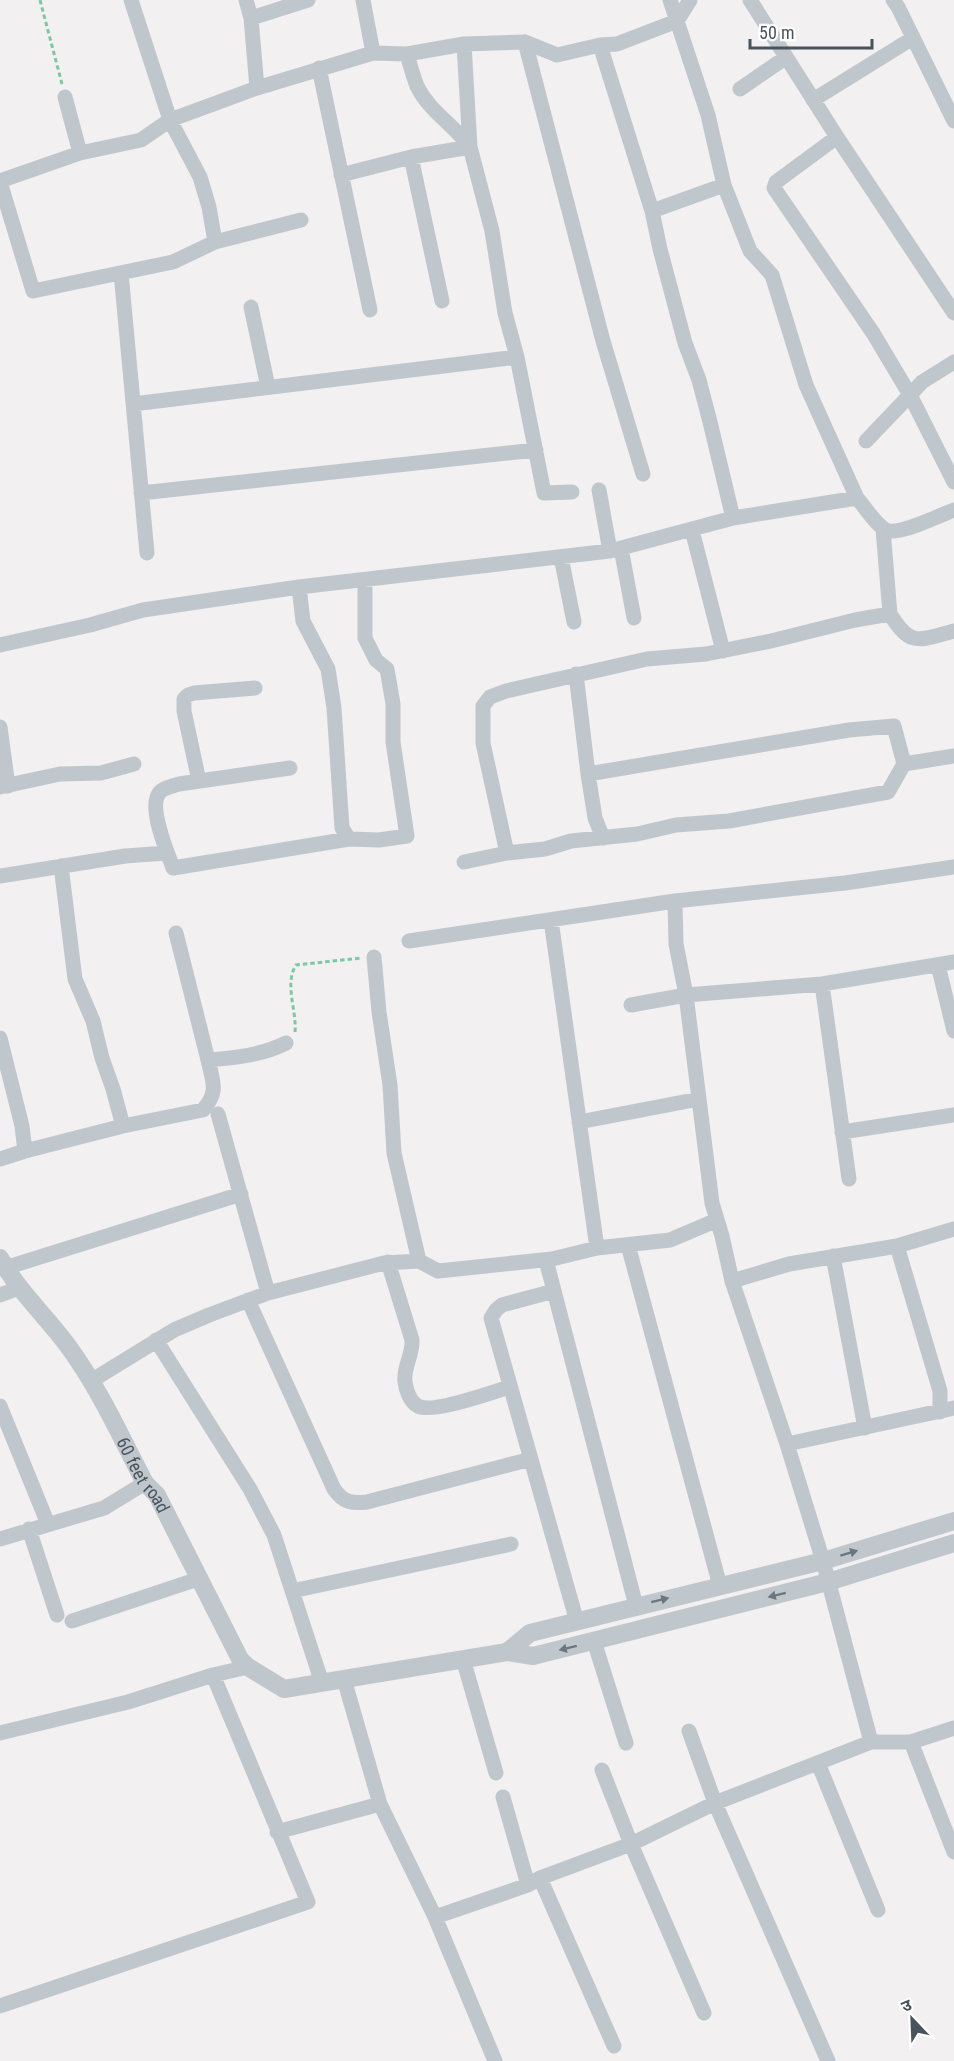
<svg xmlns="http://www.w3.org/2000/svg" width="954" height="2061" font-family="'Roboto Condensed','Noto Sans Devanagari',sans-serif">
  <rect width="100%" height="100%" fill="#f2f0f0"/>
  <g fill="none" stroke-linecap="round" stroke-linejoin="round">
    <path stroke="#7cc8a3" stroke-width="3" stroke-dasharray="4.5 3" stroke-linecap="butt" d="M40,0L62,84
      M295,1032C297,1011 284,984 296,965L361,958"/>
    <path stroke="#bfc7cd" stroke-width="15" d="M363,0L373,53
      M670,0L677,21L690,0
      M750,0L837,137L954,313
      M893,0L898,7L954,121
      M251,18L308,0
      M525,42L603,341L643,474
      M600,45L652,211L660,249L685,343L699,380L710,422L733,518
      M407,54C410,65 413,76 417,86C429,111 454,125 470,147L492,231L505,313L517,357L544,493L572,492
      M319,68L370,310
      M257,88L373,53L407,54L464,44L525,42L557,55L600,45L617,44L677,21L708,115L724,185L750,251L772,275L806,385L857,498
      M740,89L785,58
      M65,97L80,153
      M813,100L913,38
      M837,137L776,182L774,188L873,333L910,395L866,441
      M411,157L442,301
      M341,175L411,157L470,147L464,44
      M0,181L80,153L141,140L170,120L131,0
      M0,182L33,291L173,262L215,242L209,207L200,177L170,120L257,88L251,18L246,0
      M652,211L724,185
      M215,242L301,220
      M121,273L147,553
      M251,307L268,387
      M954,362L922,382L910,395L954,482
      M133,404L517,357
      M599,490L610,551
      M141,493L536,450
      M883,529L890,614
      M692,530L723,651
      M621,548L634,618
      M561,557L574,622
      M299,587L303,621L328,669L334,708L342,828L349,839L379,840L407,836L393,742V704L387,669L376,660L365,638V580
      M0,645L90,625L143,610L299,587L610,551L733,518L857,498C864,506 877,526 886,530C899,536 940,515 954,510
      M576,674L588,774
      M0,727L8,786
      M290,768L179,784C173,786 166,787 161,791C146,804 167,851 173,868L349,839
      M199,781L184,711V699L188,695L194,693L255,688
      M0,787L60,774L101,773L134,764
      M603,838L595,818L588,774L849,730L894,726L904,764L954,756
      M507,853L545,849L571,841L637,834L676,825L729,821L888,792L904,764
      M464,862L507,853L483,743V706L490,697L506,691L647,659L706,654L771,641L855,620L890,614C911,648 919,640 954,631
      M61,866L75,979L93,1021L102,1058L113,1089L123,1126
      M0,876L125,856L167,853
      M551,920L597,1248
      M176,933L208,1060
      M409,941L675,901
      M374,957L379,1012L390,1085L394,1153L419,1261
      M938,965L954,1031
      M822,984L849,1179
      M631,1005L686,995L822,984L954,962
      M0,1038L22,1126L25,1151L0,1159
      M218,1114L268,1293
      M579,1122L699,1099
      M842,1132L954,1115
      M25,1151L123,1126L203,1110C219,1091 213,1083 208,1060C234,1058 263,1055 286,1043
      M628,1245L720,1586
      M897,1246L940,1391V1412
      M833,1256L865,1428
      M546,1260L636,1606
      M388,1262L412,1340C413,1355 403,1367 405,1382C406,1390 410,1402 418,1406C431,1414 493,1392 509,1387
      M5,1268L241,1194
      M732,1281L789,1264L897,1246L954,1229
      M554,1291L502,1305L496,1310L491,1318L577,1622
      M0,1295L19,1288
      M248,1300L334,1489C343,1502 351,1504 367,1502L531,1459
      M156,1340L250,1489L274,1535L322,1683
      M91,1381L174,1330L209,1315L268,1293L384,1263L419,1261L438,1271L552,1259L597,1248L670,1240L717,1220
      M0,1406L48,1524
      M787,1444L954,1408
      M29,1529L57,1615
      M0,1539L104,1508L145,1483
      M292,1591L511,1544
      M72,1621L198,1579
      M594,1641L626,1743
      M463,1659L496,1773
      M344,1679L380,1804L435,1917L495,2061
      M689,1731L715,1803L828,2061
      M0,1733L128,1702L213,1675L248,1667
      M871,1742L823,1561L787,1444L732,1281L722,1236L712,1203L686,995L676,944L675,901L845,883L954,867
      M911,1742L954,1852
      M818,1763L878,1910
      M602,1770L631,1844L704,2013
      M503,1797L528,1885
      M277,1832L380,1804
      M540,1878L614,2046
      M435,1917L528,1885L540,1878L631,1844L715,1803L871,1742H911L954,1728
      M0,2006L308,1902L213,1675"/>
    <g stroke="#bfc7cd" stroke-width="18">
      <path id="s1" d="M0,1258C18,1291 46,1316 68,1346C99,1388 121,1437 145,1483L157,1495L240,1659L248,1667L284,1689L507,1652L533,1656L828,1582L954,1543"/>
      <path d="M507,1652L530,1633L823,1561L954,1521"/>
    </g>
  </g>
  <defs><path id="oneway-solid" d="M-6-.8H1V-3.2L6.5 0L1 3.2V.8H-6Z" transform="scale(1.5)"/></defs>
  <g fill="#6c767e">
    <use href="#oneway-solid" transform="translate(849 1553) rotate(-17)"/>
    <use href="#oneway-solid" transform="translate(777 1595) rotate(166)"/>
    <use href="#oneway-solid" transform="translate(660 1600) rotate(-14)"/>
    <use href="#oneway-solid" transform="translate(568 1648) rotate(166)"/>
  </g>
  <g text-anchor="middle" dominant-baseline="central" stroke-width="4.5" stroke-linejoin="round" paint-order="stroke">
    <g font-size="18" fill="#49535c" stroke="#fff">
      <text stroke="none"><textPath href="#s1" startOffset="261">60 feet road</textPath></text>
    </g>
  </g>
  <g transform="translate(912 2019) rotate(337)" stroke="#ffffff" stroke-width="4.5" paint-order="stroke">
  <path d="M0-4.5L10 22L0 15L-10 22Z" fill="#49535c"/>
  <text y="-9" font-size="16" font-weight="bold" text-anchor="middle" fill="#49535c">उ</text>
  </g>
  <path d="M750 39v9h122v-9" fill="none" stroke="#49535c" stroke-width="3"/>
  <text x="759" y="39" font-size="18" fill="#49535c" stroke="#ffffff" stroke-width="4.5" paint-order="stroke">50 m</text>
</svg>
